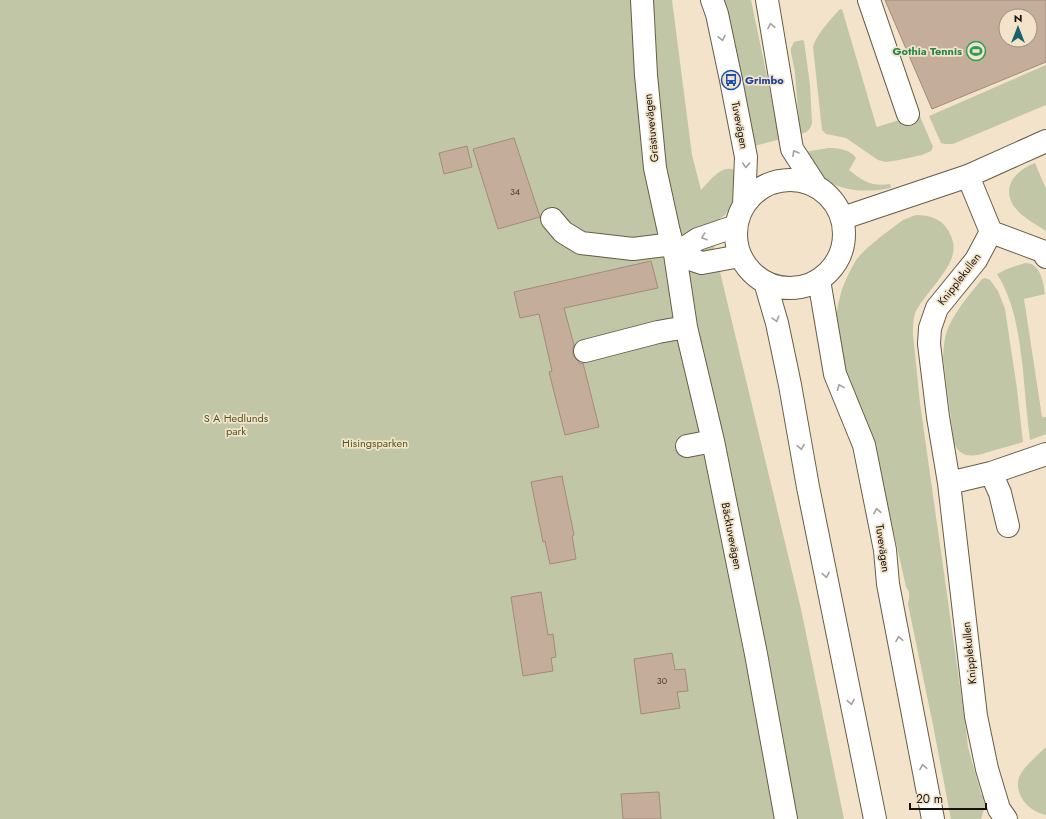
<svg xmlns="http://www.w3.org/2000/svg" width="1046" height="819" font-family="Jost,sans-serif">
  <rect width="100%" height="100%" fill="#f2e3ca"/>
  <path fill="#c1c6a7" d="M0,0H672L692,155L701,190C710,181 721,164 735,170V200L725,215L709,226L801,609L844,819H0Z
    M723,0H751L780,139L777,140L754,146Z
    M842,9L876,125L877,127L880,126L919,114L933,147L931,151L922,155L899,160L886,162L878,160L846,138L826,134L822,130L813,47C816,35 831,19 839,10Z
    M802,40L804,41L810,85L812,123C810,130 807,133 800,134L795,73L791,52V48L794,42Z
    M1046,65V105L996,126L953,144H945L941,143L929,116Z
    M828,148C838,148 850,149 856,158L849,170C863,181 871,187 890,184L891,188C867,193 836,192 818,174C813,168 809,159 805,152Z
    M1035,163L1046,189V231C1038,226 1023,217 1018,211C999,191 1013,171 1035,163Z
    M916,215C928,215 941,218 948,230C952,237 955,245 953,253C950,271 925,294 916,311C913,318 913,327 913,335L920,403L966,729L968,747L978,783L981,794L985,799L986,803L981,819H951L933,725L908,604C909,598 911,592 906,587L877,457L843,366L836,317L838,305L842,289L848,275L856,260L865,250L879,238L903,220Z
    M1025,263C1041,263 1043,282 1045,294L1024,299L1042,417H1046V434L1030,440C1027,417 1025,393 1023,370C1019,337 1015,302 997,274L1007,269Z
    M985,278L990,280L998,291L1005,309L1017,389L1023,442C1013,445 1004,448 995,450C979,455 962,462 954,443L943,357C944,347 944,336 949,326C957,309 970,294 982,279Z
    M1046,747V815C1041,814 1036,812 1032,809C1020,801 1013,784 1022,772C1027,764 1039,754 1046,747Z"/>
  <path fill="#c5ad9c" stroke="#a28b7b" fill-rule="evenodd" d="M885,0H1046V62L932,109ZM1006,16H1030V40H1006Z
    M514,138L540,217L498,229L473,149Z
    M467,146L472,167L444,174L439,153Z
    M651,261L658,288L564,308L574,345L573,348V355L576,359L579,362L580,364L583,363L599,427L565,435L549,372L552,371L539,314L520,318L514,292Z
    M562,476L574,535L572,536L576,559L550,564L545,541L543,542L531,482Z
    M541,592L548,635L553,634L556,657L551,658L553,671L523,676L511,597Z
    M672,653L675,670L685,669L688,691L677,692L680,708L641,714L634,659Z
    M659,792L661,819H623L621,794Z"/>
  <g fill="none" stroke-linecap="round" stroke-linejoin="round">
    <defs>
      <path id="minor" d="M642,0L646,75L655,168L669,232L675,254L686,327L713,441L756,654L786,819
        M869,0L908,114
        M968,176L991,232L976,260L937,308L930,328L929,344L938,417L949,483L976,716L987,769L999,809L1006,819
        M843,218L968,176L1046,141
        M552,219L563,232L581,243L633,249L673,244
        M991,232L1042,251L1046,257
        M675,254L698,239L736,226
        M675,254L702,263L740,256
        M585,351L658,332L686,327
        M687,446L713,441
        M991,473L1000,493L1008,526
        M949,483L991,473L1046,454"/>
      <path id="major" d="M712,0L717,14L731,80L746,157L744,205
        M767,0L792,149L816,186
        M736 234a54 54 0 1 1 108 0a54 54 0 1 1-108 0Z
        M819,280L835,374L864,445L885,550L888,584L933,819
        M765,282L777,323L790,385L808,487L875,819"/>
    </defs>
    <use href="#minor" stroke="#695c47" stroke-width="24"/>
    <use href="#major" stroke="#695c47" stroke-width="24"/>
    <use href="#minor" stroke="#fff" stroke-width="22"/>
    <use href="#major" stroke="#fff" stroke-width="22"/>
  </g>
  <defs><path id="oneway-chevron" d="M-2-3.5L2.5 0L-2 3.5" fill="none" stroke-width="1.6" stroke-linecap="round" stroke-linejoin="round"/></defs>
  <g stroke="#a3a09d">
    <use href="#oneway-chevron" transform="translate(771 26) rotate(-100)"/>
    <use href="#oneway-chevron" transform="translate(722 38) rotate(78)"/>
    <use href="#oneway-chevron" transform="translate(795 153) rotate(-120)"/>
    <use href="#oneway-chevron" transform="translate(746 165) rotate(92)"/>
    <use href="#oneway-chevron" transform="translate(704 237) rotate(161)"/>
    <use href="#oneway-chevron" transform="translate(776 319) rotate(74)"/>
    <use href="#oneway-chevron" transform="translate(840 387) rotate(-112)"/>
    <use href="#oneway-chevron" transform="translate(801 447) rotate(80)"/>
    <use href="#oneway-chevron" transform="translate(877 511) rotate(-101)"/>
    <use href="#oneway-chevron" transform="translate(826 575) rotate(79)"/>
    <use href="#oneway-chevron" transform="translate(899 639) rotate(-101)"/>
    <use href="#oneway-chevron" transform="translate(851 702) rotate(79)"/>
    <use href="#oneway-chevron" transform="translate(923 767) rotate(-101)"/>
  </g>
  <defs>
    <symbol id="stadium-ring" viewBox="-11 -11 22 22"><circle r="9.5" fill="#f2e3ca" stroke="#2e9e5b" stroke-width="1.5"/><path d="M0-5a6.5 5 0 1 0 0 10a6.5 5 0 1 0 0-10ZM-3.5-1.8h7v3.6h-7Z" fill="#2e9e5b"/></symbol>
    <symbol id="bus-ring" viewBox="-11 -11 22 22"><circle r="9.5" fill="#f2e3ca" stroke="#1a4fb4" stroke-width="1.5"/><path d="M-5-6H5V4H4V6H2V4H-2V6H-4V4H-5ZM-3.5-4V0h7V-4ZM-3.5 1.2v1.5H-2V1.2ZM2 1.2v1.5H3.5V1.2Z" fill="#1a4fb4"/></symbol>
  </defs>
  <g fill-rule="evenodd">
    <use href="#stadium-ring" x="965" y="40" width="22" height="22"/>
    <use href="#bus-ring" x="720" y="69" width="22" height="22"/>
  </g>
  <g text-anchor="middle" dominant-baseline="central" stroke-width="3.5" stroke-linejoin="round" paint-order="stroke">
    <g font-size="9" fill="#43392e">
      <text x="515" y="191">34</text>
      <text x="662" y="680">30</text>
    </g>
    <g font-size="11" font-weight="bold" fill="#27864d" stroke="#f2e3ca" text-anchor="end">
      <text x="962" y="51">Gothia Tennis</text>
    </g>
    <g font-size="11" font-weight="bold" fill="#164399" stroke="#f2e3ca" text-anchor="start">
      <text x="745" y="80">Grimbo</text>
    </g>
    <g font-size="11" fill="#18120a" stroke="#f2e3ca">
      <text transform="translate(740 125) rotate(79)">Tuvevägen</text>
      <text transform="translate(651 128) rotate(-96)">Grästuvevägen</text>
      <text transform="translate(959 279) rotate(-52)">Knipplekullen</text>
      <text transform="translate(732 536) rotate(79)">Bäcktuvevägen</text>
      <text transform="translate(883 548) rotate(82)">Tuvevägen</text>
      <text transform="translate(969 653) rotate(-96)">Knipplekullen</text>
    </g>
    <g font-size="11" fill="#52591e" stroke="#f2e3ca">
      <text x="236" y="418">S A Hedlunds<tspan x="236" dy="13">park</tspan></text>
      <text x="375" y="443">Hisingsparken</text>
    </g>
  </g>
  <g transform="translate(1018 28)"><circle r="19" fill="#f2e3ca" stroke="#9b8f7d"/>
  <path d="M0-3L7 15L0 10L-7 15Z" fill="#156469"/>
  <text y="-6" font-size="11" font-weight="bold" text-anchor="middle" fill="#18120a">N</text>
  </g>
  <path d="M910 803v6h76v-6" fill="none" stroke="#18120a" stroke-width="2"/>
  <text x="916" y="803" font-size="12" fill="#18120a" stroke="#f2e3ca" stroke-width="3" paint-order="stroke">20 m</text>
</svg>
